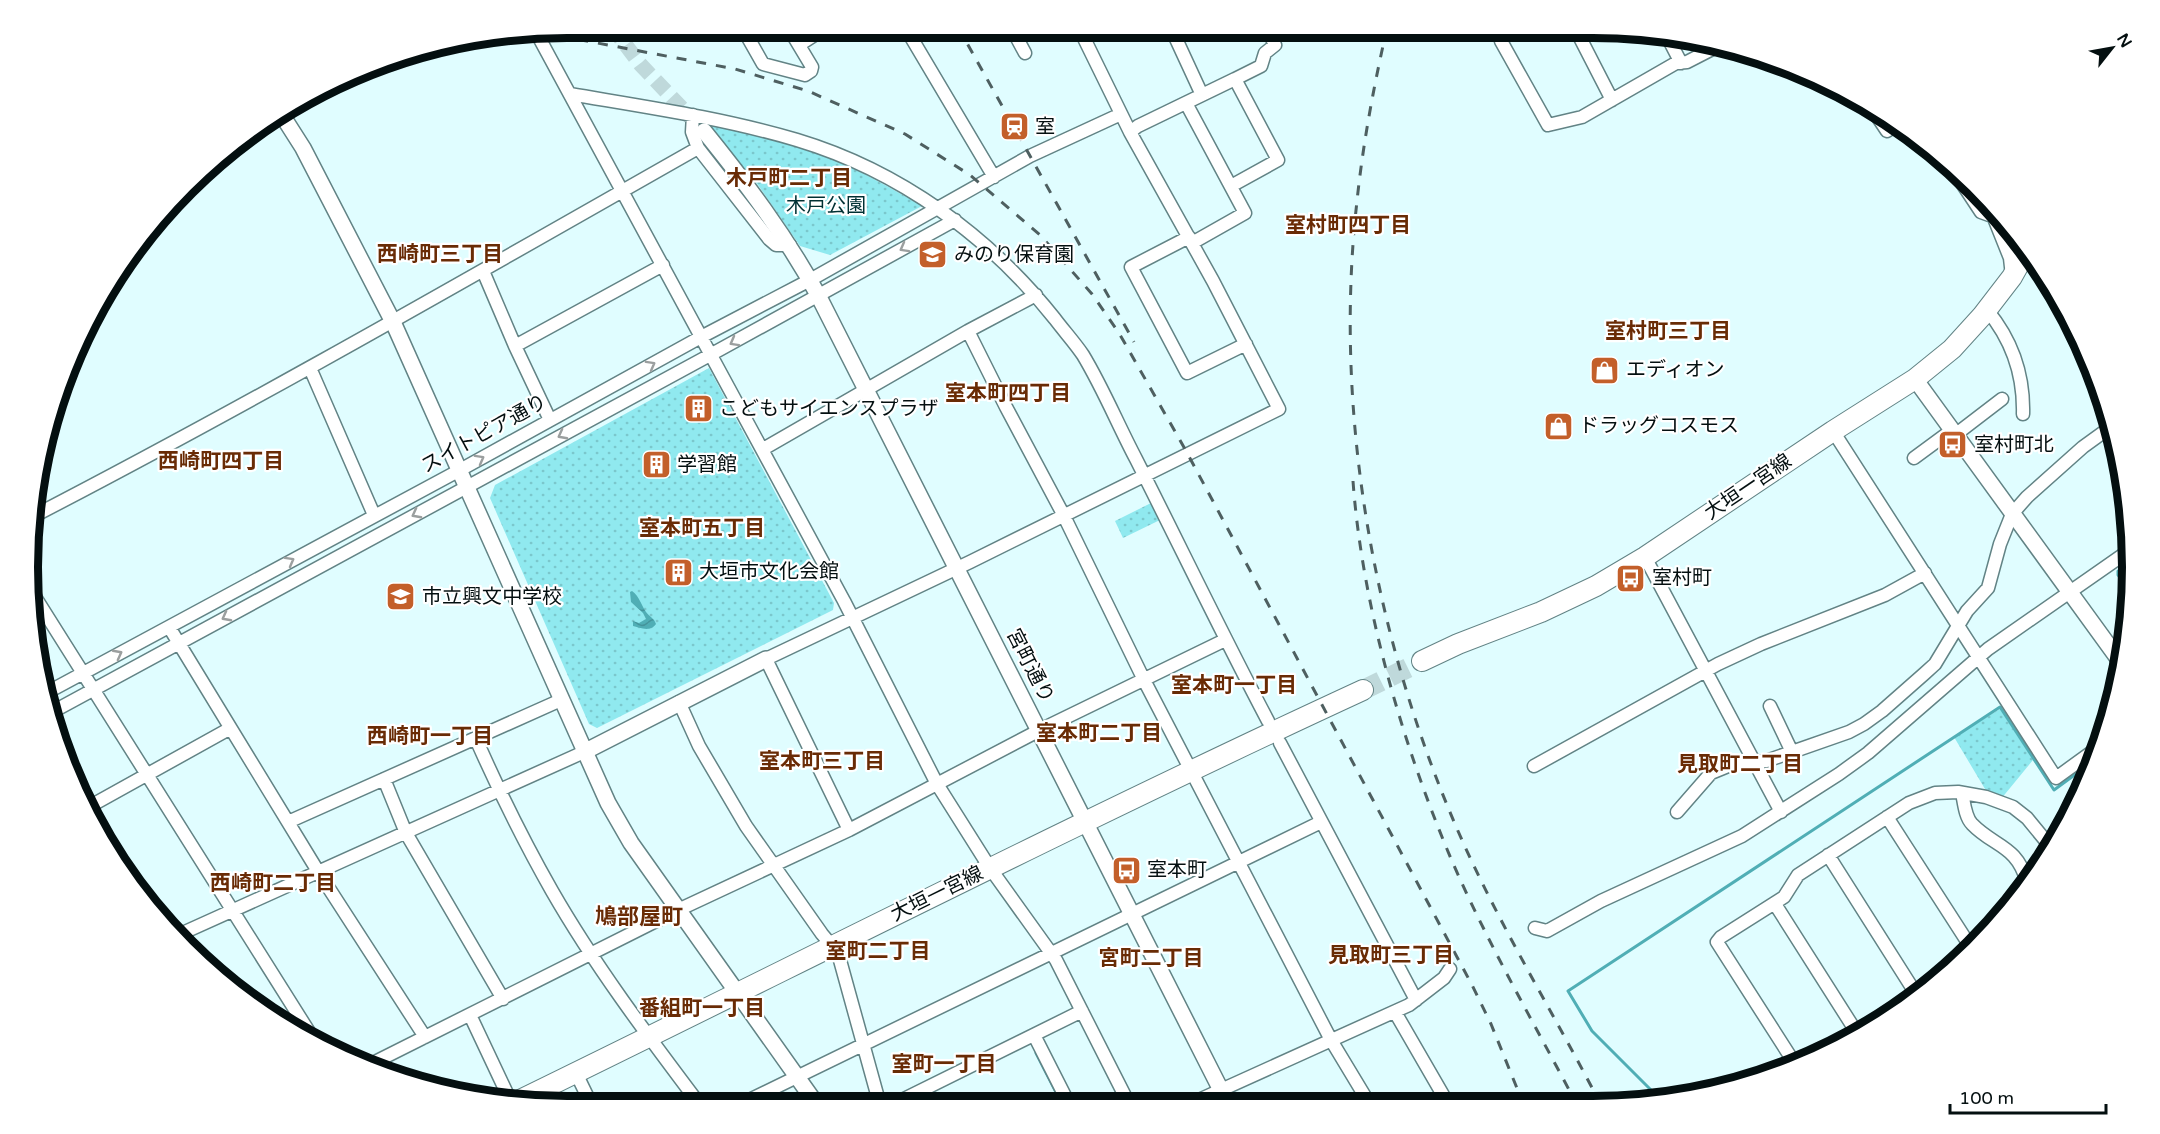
<svg xmlns="http://www.w3.org/2000/svg" width="2160" height="1134" font-family="'Varela Round','Noto Sans JP',sans-serif">
  <defs>
    <pattern id="park-dots" width="8" height="8" patternUnits="userSpaceOnUse" patternTransform="scale(1.5)"><rect width="8" height="8" fill="#90e9ef"/><path d="M2 2h.1M6 6h.1" fill="none" stroke="#7bc7cc" stroke-width="1.8" stroke-linecap="round"/></pattern>
    <pattern id="water-waves" width="16" height="10" patternUnits="userSpaceOnUse" patternTransform="scale(1.5)"><rect width="16" height="10" fill="#50aeb5"/><path d="M0 5q4-4 8 0t8 0" fill="none" stroke="#44949b"/></pattern>
  </defs>
  <rect width="100%" height="100%" fill="#e0fdff"/>
  <path fill="url(#park-dots)" d="M713,126C752,134 791,143 828,158C861,170 892,189 922,206L830,255L800,246L758,185L709,128Z
    M709,368L834,603L833,610L597,728L589,724L490,498L495,485Z
    M1151,503L1160,520L1123,538L1115,521Z
    M2000,709L2033,760L2001,799L1988,794L1954,737Z"/>
  <path fill="url(#water-waves)" d="M632,591C640,597 641,605 646,612C650,617 654,618 656,624C650,633 639,627 633,626V621L639,623L646,619L643,613L631,602L630,592Z"/>
  <g fill="none" stroke-linecap="round" stroke-linejoin="round">
    <path stroke="#50aeb5" stroke-width="3" d="M2118,571V575L2132,595
      M1036,1053L1062,1104
      M1663,1102L1592,1031L1568,991L2000,707L2054,790L2095,760"/>
    <path stroke="#bfd9db" stroke-width="15" stroke-dasharray="15 8" stroke-linecap="butt" d="M612,27L640,64L695,122"/>
    <path stroke="#bfd9db" stroke-width="20" stroke-dasharray="20 10" stroke-linecap="butt" d="M1363,690L1422,661"/>
    <defs>
      <path id="minor" d="M593,27L622,33L627,27
        M742,27L763,64L805,75L811,71L812,67L788,27
        M905,27L994,177
        M1011,27L1025,53
        M1171,28L1202,95
        M1503,28L1501,41L1548,125L1582,117L1676,63L1687,62L1722,44
        M1575,28L1612,100
        M536,32L844,601L937,784L990,868L1056,960L1129,1104
        M1666,34L1681,63
        M799,45L827,27
        M1235,79L1261,66L1265,53L1275,45L1267,28
        M570,94C646,107 723,118 797,140C900,171 989,236 1055,319C1064,331 1075,343 1083,355C1103,388 1118,425 1136,459C1180,546 1222,634 1268,721
        M1186,103L1245,213L1192,243
        M1871,107L1887,131L1898,124
        M693,115L692,132L698,148L769,239L776,245H790
        M1130,132L1138,126L1235,79L1278,160L1231,186
        M1950,165L1981,212L1992,216
        M1986,198L2010,258L2012,276
        M1189,237L1131,267L1187,373L1246,344
        M483,271L515,346L550,420
        M1987,310C2012,340 2024,376 2023,414
        M968,331L1006,407L1063,514L1144,680L1331,1040L1369,1103
        M515,346L663,265
        M310,368L374,515
        M1833,431L2056,778L2100,746
        M1955,435L2002,399
        M763,449L968,331L1036,295
        M1914,458L1952,430
        M30,518C256,401 476,274 698,148
        M1645,557L1781,812
        M30,589L316,1043
        M169,627L319,873L425,1037
        M48,692L460,470L701,337L810,280L1030,156L1121,114
        M679,702L699,746L746,826L822,934L838,953L880,1105
        M1770,706L1792,752
        M54,711L710,355L955,220
        M476,739C499,791 524,842 552,891C595,966 648,1036 700,1105
        M1280,743L1416,1000
        M1534,766L1718,664L1761,644L1885,595L1925,573
        M384,779L406,833L503,999
        M1962,793C1964,802 1965,817 1972,824C1994,847 2017,845 2027,882
        M85,809L229,729
        M1677,812L1711,773L1733,764L1766,761L1849,732L1864,724L1882,711L1924,674L1935,664L1967,611L1988,588L2000,544L2012,514L2027,497L2083,447L2112,426
        M1887,817L1972,949
        M288,822L561,700
        M849,830L766,659L970,562L1279,409L1213,281L1130,132L1079,28
        M1828,855L1918,997
        M1775,904L1857,1033
        M1535,928L1547,931L1601,901L1742,836L1839,774L1868,753L1988,649L2130,550
        M176,936L584,752
        M1395,1012L1443,1095
        M470,1015L511,1102
        M1034,1035L1069,1104
        M367,1066L678,910L849,830L1040,730L1225,640
        M1797,1067L1717,942L1721,937L1784,897L1798,875L1909,803L1935,793L1958,792L1986,797L2013,807L2027,818L2050,846
        M576,1073L592,1106
        M1190,1104L1409,1005L1444,978L1450,969
        M739,1105L1321,822
        M892,1105L1082,1011"/>
      <path id="tertiary" d="M282,115L303,148L393,322L608,803L631,843L817,1105
        M704,131C746,183 786,236 818,295L1228,1104
        M1915,379L2122,664
        M584,752L766,659"/>
      <path id="primary" d="M1422,661L1458,644L1541,612L1596,586L1645,557L1833,431L1915,379L1952,349L1982,316L2012,277L2027,250
        M514,1103C797,965 1077,822 1363,690"/>
    </defs>
    <use href="#minor" stroke="#628385" stroke-width="15"/>
    <use href="#tertiary" stroke="#628385" stroke-width="18"/>
    <use href="#primary" stroke="#628385" stroke-width="22"/>
    <use href="#minor" stroke="#fff" stroke-width="12"/>
    <use href="#tertiary" stroke="#fff" stroke-width="15"/>
    <use href="#primary" stroke="#fff" stroke-width="20"/>
    <path stroke="#4e5f60" stroke-width="3" stroke-dasharray="10 10" stroke-linecap="butt" d="M958,27L1134,342
      M1387,28C1374,85 1363,143 1357,201C1333,412 1374,638 1458,831C1499,925 1553,1012 1600,1103
      M539,32L735,69L808,91L905,134L970,175L1040,235L1092,294L1119,333L1185,449L1472,985L1491,1024L1523,1103
      M1353,481C1362,606 1403,746 1452,861C1488,944 1534,1023 1576,1103"/>
  </g>
  <defs><path id="oneway-chevron" d="M-2-3.5L2.5 0L-2 3.5" fill="none" stroke-width="1.6" stroke-linecap="round" stroke-linejoin="round" transform="scale(1.5)"/></defs>
  <g stroke="#9b9f9f">
    <use href="#oneway-chevron" transform="translate(904 248) rotate(151)"/>
    <use href="#oneway-chevron" transform="translate(734 342) rotate(151)"/>
    <use href="#oneway-chevron" transform="translate(651 365) rotate(-29)"/>
    <use href="#oneway-chevron" transform="translate(562 435) rotate(152)"/>
    <use href="#oneway-chevron" transform="translate(480 459) rotate(-29)"/>
    <use href="#oneway-chevron" transform="translate(416 514) rotate(152)"/>
    <use href="#oneway-chevron" transform="translate(290 561) rotate(-29)"/>
    <use href="#oneway-chevron" transform="translate(226 617) rotate(152)"/>
    <use href="#oneway-chevron" transform="translate(118 654) rotate(-28)"/>
  </g>
  <defs>
    <symbol id="station-square" viewBox="-11 -11 22 22"><rect x="-9" y="-9" width="18" height="18" rx="4" fill="#c35f2a" stroke="#fff"/><path d="M-3-6H3Q5-6 5-4V2Q5 4 3 4L4.5 6H3L1.5 4h-3L-3 6H-4.5L-3 4Q-5 4-5 2V-4Q-5-6-3-6ZM-3.5-4v3h7v-3ZM-3.5 1v1.5H-2V1ZM2 1v1.5H3.5V1Z" fill="#fff"/></symbol>
    <symbol id="school-square" viewBox="-11 -11 22 22"><rect x="-9" y="-9" width="18" height="18" rx="4" fill="#c35f2a" stroke="#fff"/><path d="M0-5L7-2L0 1L-7-2ZM-4 1L0 2.5L4 1V4Q0 6-4 4Z" fill="#fff"/></symbol>
    <symbol id="shop-square" viewBox="-11 -11 22 22"><rect x="-9" y="-9" width="18" height="18" rx="4" fill="#c35f2a" stroke="#fff"/><path d="M-5-2.5h2.3a2.7 3.5 0 0 1 5.4 0H5L5.5 6h-11ZM-1.5-2.5h3a1.5 2.3 0 0 0-3 0Z" fill="#fff"/></symbol>
    <symbol id="building-square" viewBox="-11 -11 22 22"><rect x="-9" y="-9" width="18" height="18" rx="4" fill="#c35f2a" stroke="#fff"/><path d="M-4-6H4V6H1V3H-1V6H-4ZM-2.5-4.3h1.7v1.8h-1.7ZM.8-4.3h1.7v1.8H.8ZM-2.5-1h1.7V.8h-1.7ZM.8-1h1.7V.8H.8Z" fill="#fff"/></symbol>
    <symbol id="bus-square" viewBox="-11 -11 22 22"><rect x="-9" y="-9" width="18" height="18" rx="4" fill="#c35f2a" stroke="#fff"/><path d="M-5-6H5V4H4V6H2V4H-2V6H-4V4H-5ZM-3.5-4V0h7V-4ZM-3.5 1.2v1.5H-2V1.2ZM2 1.2v1.5H3.5V1.2Z" fill="#fff"/></symbol>
  </defs>
  <g fill-rule="evenodd">
    <use href="#station-square" x="998" y="110" width="33" height="33"/>
    <use href="#school-square" x="916" y="238" width="33" height="33"/>
    <use href="#shop-square" x="1588" y="354" width="33" height="33"/>
    <use href="#building-square" x="682" y="392" width="33" height="33"/>
    <use href="#shop-square" x="1542" y="410" width="33" height="33"/>
    <use href="#bus-square" x="1936" y="428" width="33" height="33"/>
    <use href="#building-square" x="640" y="448" width="33" height="33"/>
    <use href="#building-square" x="662" y="556" width="33" height="33"/>
    <use href="#bus-square" x="1614" y="562" width="33" height="33"/>
    <use href="#school-square" x="384" y="580" width="33" height="33"/>
    <use href="#bus-square" x="1110" y="854" width="33" height="33"/>
  </g>
  <g text-anchor="middle" dominant-baseline="central" stroke-width="4.5" stroke-linejoin="round" paint-order="stroke">
    <g font-size="20" fill="#040f10" stroke="#fff" text-anchor="start">
      <text x="1035" y="127">室</text>
      <text x="954" y="255">みのり保育園</text>
      <text x="1626" y="370">エディオン</text>
      <text x="719" y="409">こどもサイエンスプラザ</text>
      <text x="1579" y="426">ドラッグコスモス</text>
      <text x="1974" y="445">室村町北</text>
      <text x="677" y="465">学習館</text>
      <text x="699" y="572">大垣市文化会館</text>
      <text x="1652" y="578">室村町</text>
      <text x="422" y="597">市立興文中学校</text>
      <text x="1147" y="870">室本町</text>
    </g>
    <g font-size="20" fill="#003033" stroke="#fff">
      <text x="826" y="206">木戸公園</text>
    </g>
    <g font-size="20" fill="#040f10" stroke="#fff">
      <text transform="translate(484 434) rotate(-29)">スイトピア通り</text>
      <text transform="translate(1748 487) rotate(-34)">大垣一宮線</text>
      <text transform="translate(1030 666) rotate(63)">宮町通り</text>
      <text transform="translate(937 894) rotate(-26)">大垣一宮線</text>
    </g>
    <g font-size="21" font-weight="bold" fill="#692b05" stroke="#fff">
      <text x="789" y="178">木戸町二丁目</text>
      <text x="1348" y="225">室村町四丁目</text>
      <text x="440" y="254">西崎町三丁目</text>
      <text x="1668" y="331">室村町三丁目</text>
      <text x="1008" y="393">室本町四丁目</text>
      <text x="221" y="461">西崎町四丁目</text>
      <text x="702" y="528">室本町五丁目</text>
      <text x="1234" y="685">室本町一丁目</text>
      <text x="1099" y="733">室本町二丁目</text>
      <text x="430" y="736">西崎町一丁目</text>
      <text x="822" y="761">室本町三丁目</text>
      <text x="1740" y="764">見取町二丁目</text>
      <text x="273" y="883">西崎町二丁目</text>
      <text x="878" y="951">室町二丁目</text>
      <text x="1391" y="955">見取町三丁目</text>
      <text x="1151" y="958">宮町二丁目</text>
      <text x="702" y="1008">番組町一丁目</text>
      <text x="944" y="1064">室町一丁目</text>
    </g>
    <g font-size="22" font-weight="bold" fill="#692b05" stroke="#fff">
      <text x="639" y="917">鳩部屋町</text>
    </g>
  </g>
  <path d="M0 0H2160V1134H0ZM567 38H1593A529 529 0 0 1 2122 567V567A529 529 0 0 1 1593 1096H567A529 529 0 0 1 38 567V567A529 529 0 0 1 567 38Z" fill="#fff" fill-rule="evenodd"/>
  <path fill="none" stroke="#040f10" stroke-width="8" d="M567 38H1593A529 529 0 0 1 2122 567V567A529 529 0 0 1 1593 1096H567A529 529 0 0 1 38 567V567A529 529 0 0 1 567 38Z"/>
  <g transform="translate(2112 48) rotate(59)" stroke="#ffffff" stroke-width="4.5" paint-order="stroke">
  <path d="M0-4.5L10 22L0 15L-10 22Z" fill="#040f10"/>
  <text y="-9" font-size="16" font-weight="bold" text-anchor="middle" fill="#040f10">N</text>
  </g>
  <path d="M1950 1104v9h156v-9" fill="none" stroke="#040f10" stroke-width="3"/>
  <text x="1959" y="1104" font-size="18" fill="#040f10" stroke="#ffffff" stroke-width="4.5" paint-order="stroke">100 m</text>
</svg>
